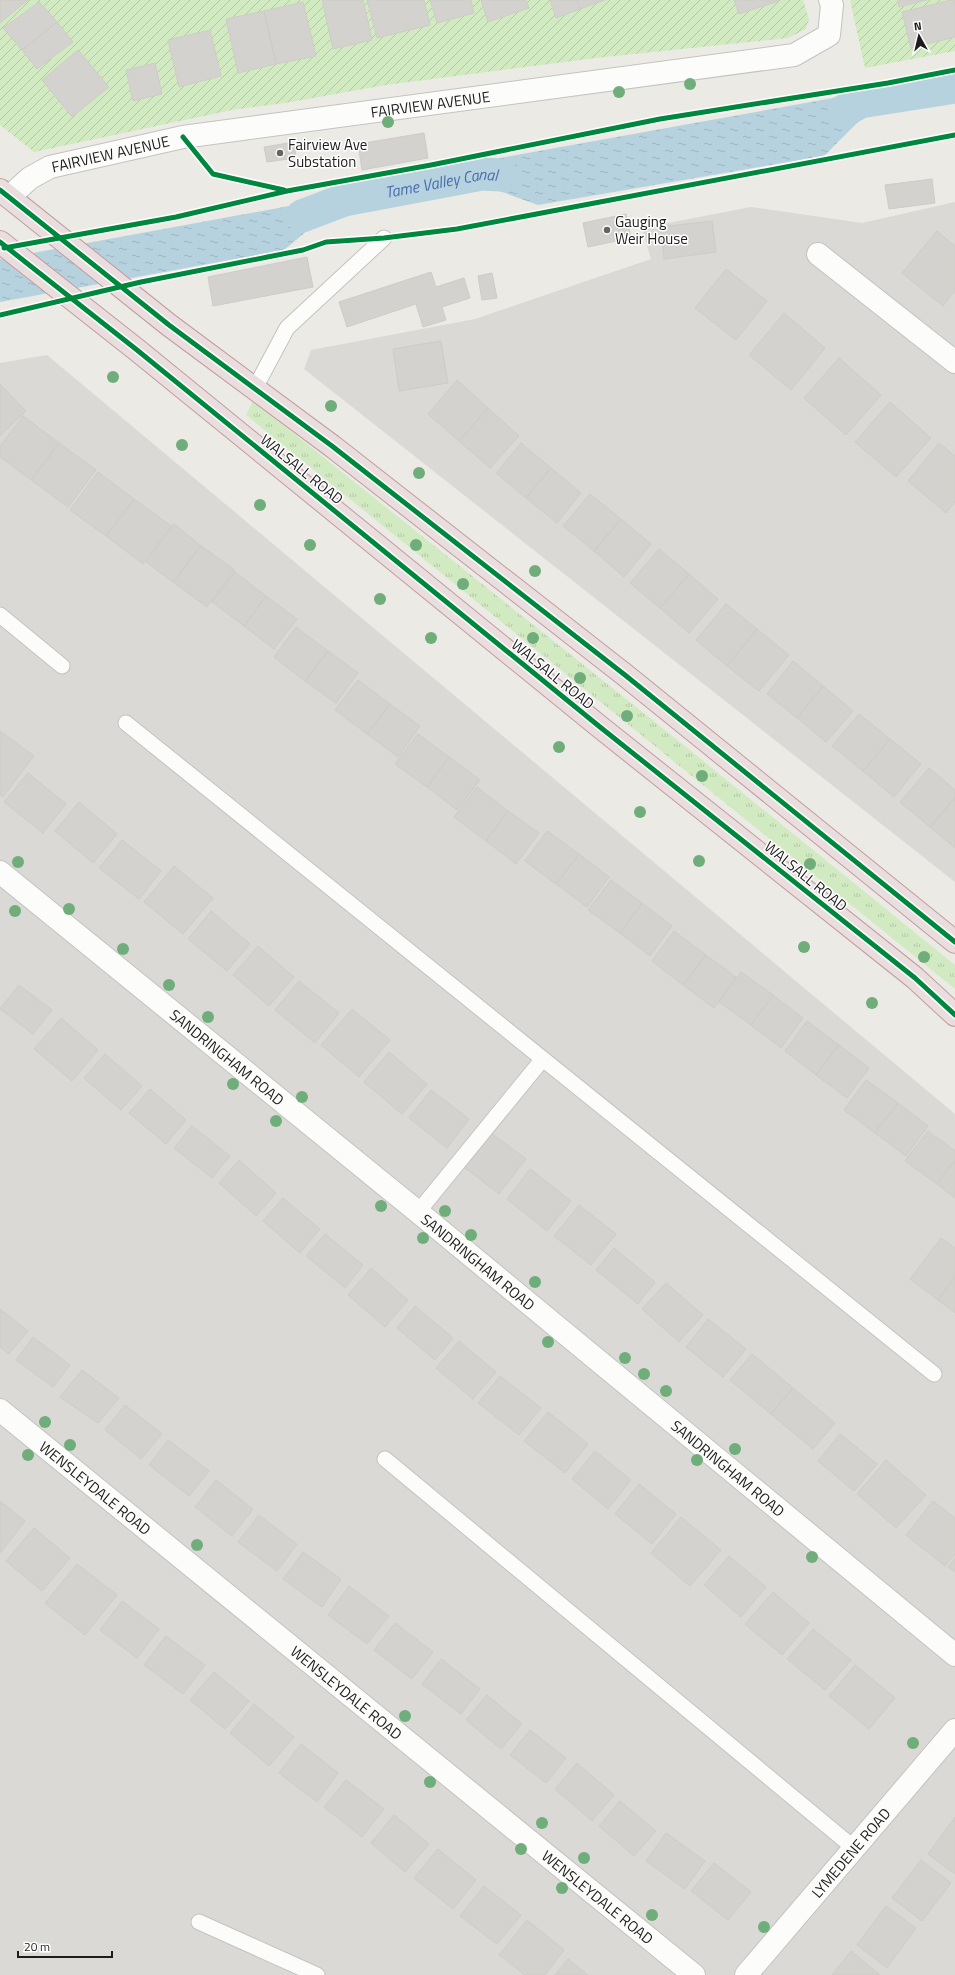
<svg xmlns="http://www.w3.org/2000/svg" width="955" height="1975" font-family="'Titillium Web',sans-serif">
  <defs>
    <pattern id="grass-tufts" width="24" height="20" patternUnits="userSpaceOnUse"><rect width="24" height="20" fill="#d2eac2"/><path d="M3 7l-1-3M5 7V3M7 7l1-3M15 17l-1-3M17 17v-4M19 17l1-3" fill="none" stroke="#b4c8a6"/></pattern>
    <pattern id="garden-furrows" width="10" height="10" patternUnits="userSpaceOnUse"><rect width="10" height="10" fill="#d2eac2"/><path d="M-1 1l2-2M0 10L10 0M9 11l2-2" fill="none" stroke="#b4c8a6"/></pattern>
    <pattern id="water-ripples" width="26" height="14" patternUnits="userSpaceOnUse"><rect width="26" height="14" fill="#b7d2df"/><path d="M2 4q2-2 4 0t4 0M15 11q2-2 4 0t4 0" fill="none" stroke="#9db4bf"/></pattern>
  </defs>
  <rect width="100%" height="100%" fill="#ebeae5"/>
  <path fill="#dad9d6" d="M955,202V882L304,369L311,350L475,319L651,259L642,228L751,207L862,223Z
    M47,355L955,1114V1975H0V363Z"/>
  <path fill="url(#grass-tufts)" d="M253,401L675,738L955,965V989L246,415Z"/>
  <path fill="url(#garden-furrows)" d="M0,0H803L809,19L806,29L788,38L596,58L386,85L285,103L232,110L34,152L0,125Z
    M850,0H955V51L865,68Z"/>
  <path fill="url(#water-ripples)" d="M850,95L888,97L866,114L824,156L538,205L480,184L456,179L500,158Z
    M344,200L284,250L0,302V259L316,201Z"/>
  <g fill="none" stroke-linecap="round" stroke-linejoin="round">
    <g stroke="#b7d2df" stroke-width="33">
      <path d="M844,111L860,102L955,87"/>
      <path id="s1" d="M302,216L344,200L482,174L501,175"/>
    </g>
  </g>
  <path fill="#d3d2ce" stroke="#ceccc6" d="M0,0H28L0,23Z
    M322,0H363L372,40L333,49Z
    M367,0H424L430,25L377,38Z
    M430,0H471L474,13L437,23Z
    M481,0H526L529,8L488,22Z
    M550,0H577L580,9L556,18Z
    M577,0H605L580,9Z
    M734,0H779V1L739,14Z
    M898,0H927L899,7Z
    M951,0H955V37L911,48L902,12Z
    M39,2L57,22L22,50L3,28Z
    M303,2L316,56L276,64L264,11Z
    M264,11L276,64L238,73L226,19Z
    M57,22L73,42L37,69L22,50Z
    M210,30L221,76L179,87L168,40Z
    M78,50L109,87L72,117L42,80Z
    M155,63L162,94L133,101L126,70Z
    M424,133L428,158L362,170L358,144Z
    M294,142L296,158L267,162L264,147Z
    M932,179L935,203L889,209L885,185Z
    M626,214L631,238L588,247L583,223Z
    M712,221L716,252L664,259L660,227Z
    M937,231L955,246V291L943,306L902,273Z
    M307,257L313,287L213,306L208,277Z
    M726,269L767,301L736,340L695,308Z
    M431,272L436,287L464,278L470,298L442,307L446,320L423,327L416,304L347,327L339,302Z
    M492,273L497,298L482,300L478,276Z
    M784,313L825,348L791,390L749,355Z
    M441,341L448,383L399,391L393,349Z
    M839,358L881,395L846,435L804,398Z
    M457,380L488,408L459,441L428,414Z
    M0,384L26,411L0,436Z
    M890,402L931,438L896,477L855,442Z
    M488,408L519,436L490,468L459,441Z
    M23,416L59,443L31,480L0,457V446Z
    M59,443L96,470L68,507L31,480Z
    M521,443L551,468L526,498L496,473Z
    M939,443L955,456V502L946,513L908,481Z
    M551,468L581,493L557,523L526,498Z
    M98,472L134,499L106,536L70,510Z
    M590,494L621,519L594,551L563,526Z
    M134,499L171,526L143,564L106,536Z
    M621,519L651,544L624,577L594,551Z
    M174,524L201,546L173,582L146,562Z
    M201,546L235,570L207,607L173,582Z
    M659,549L689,574L660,608L630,583Z
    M235,572L266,596L244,626L212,602Z
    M689,574L718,599L689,633L660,608Z
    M266,596L297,619L274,649L244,626Z
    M726,604L757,629L727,666L696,640Z
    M296,627L328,651L305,681L274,657Z
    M757,629L789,655L759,691L727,666Z
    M328,651L358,673L336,703L305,681Z
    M793,661L823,686L797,718L767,694Z
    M358,680L390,704L367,734L335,710Z
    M823,686L853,711L826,742L797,718Z
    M390,704L420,726L398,757L367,734Z
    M859,714L890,739L863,771L832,746Z
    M0,731L34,756L3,797L0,795Z
    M418,734L449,757L427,787L395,764Z
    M890,739L921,764L894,797L863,771Z
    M449,757L480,780L457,810L427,787Z
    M929,768L955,790V798L930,827L900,802Z
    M28,773L66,804L43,833L4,802Z
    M477,787L508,811L486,841L454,817Z
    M955,798V848L930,827Z
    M79,802L117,834L93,863L55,831Z
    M508,811L539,833L516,864L486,841Z
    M547,831L579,854L556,884L525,861Z
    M122,840L161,871L139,899L99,868Z
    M579,854L609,877L587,907L556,884Z
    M174,866L213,898L183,934L144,902Z
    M611,880L642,903L620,933L588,910Z
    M642,903L672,926L650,956L620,933Z
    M211,911L250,944L227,971L188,939Z
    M674,931L706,955L683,985L652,961Z
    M258,946L294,977L269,1006L233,975Z
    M706,955L736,977L714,1008L683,985Z
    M741,972L773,995L751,1025L719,1002Z
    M299,981L339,1013L315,1043L275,1010Z
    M19,985L52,1010L33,1034L0,1009Z
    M773,995L803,1018L781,1048L751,1025Z
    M352,1009L390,1040L359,1077L321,1045Z
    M61,1018L98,1050L72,1081L34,1049Z
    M807,1021L839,1045L816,1075L785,1051Z
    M839,1045L869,1068L847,1098L816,1075Z
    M389,1052L427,1084L402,1114L364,1082Z
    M105,1054L142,1086L121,1110L84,1078Z
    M866,1080L898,1103L875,1133L844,1110Z
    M150,1089L186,1120L166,1144L129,1113Z
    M431,1090L469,1119L447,1148L409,1118Z
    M898,1103L928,1126L906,1156L875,1133Z
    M192,1126L230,1156L212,1178L174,1148Z
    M928,1131L955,1151V1160L937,1184L905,1161Z
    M490,1132L526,1159L499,1194L464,1167Z
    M239,1160L276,1193L256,1216L219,1183Z
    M955,1160V1198L937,1184Z
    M530,1169L571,1201L547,1231L507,1199Z
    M283,1198L320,1229L300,1253L263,1221Z
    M579,1205L616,1234L591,1265L554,1236Z
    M325,1234L363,1265L345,1288L306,1256Z
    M941,1238L955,1248V1277L938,1300L910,1279Z
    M614,1248L655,1282L638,1304L596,1270Z
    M371,1268L408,1300L385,1327L348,1295Z
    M955,1277V1313L938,1300Z
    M666,1283L703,1315L679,1342L642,1309Z
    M415,1306L453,1338L435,1360L397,1328Z
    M0,1309L28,1331L9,1354L0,1347Z
    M708,1319L746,1349L723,1377L686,1347Z
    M33,1337L70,1365L53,1387L16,1360Z
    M459,1341L496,1372L473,1399L436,1368Z
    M752,1354L793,1388L771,1414L730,1380Z
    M82,1370L119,1398L98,1423L60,1397Z
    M500,1376L541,1408L519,1435L478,1403Z
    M793,1388L835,1423L813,1449L771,1414Z
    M125,1405L162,1434L141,1459L105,1430Z
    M548,1412L588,1444L565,1473L524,1441Z
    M840,1434L877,1464L854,1491L818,1461Z
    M168,1440L209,1471L189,1496L149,1465Z
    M595,1451L631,1480L608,1509L572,1479Z
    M886,1460L926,1495L896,1528L857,1494Z
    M216,1480L253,1509L232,1536L195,1507Z
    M639,1484L676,1514L652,1544L615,1514Z
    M0,1501L25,1521L1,1552H0Z
    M933,1501L955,1518V1554L945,1566L906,1535Z
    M259,1515L297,1544L277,1571L238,1542Z
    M681,1517L721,1550L690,1586L651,1553Z
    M34,1528L70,1558L42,1591L6,1561Z
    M303,1552L341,1579L322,1607L283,1579Z
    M729,1556L766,1587L741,1617L704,1585Z
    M955,1558V1572L948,1567Z
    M77,1564L117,1595L85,1635L45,1603Z
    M349,1586L389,1616L367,1644L328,1615Z
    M773,1592L809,1623L782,1655L745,1624Z
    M122,1601L159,1629L137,1658L100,1630Z
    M395,1623L433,1652L412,1679L374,1650Z
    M813,1629L851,1660L825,1690L787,1659Z
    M166,1636L205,1665L183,1694L144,1665Z
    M441,1659L480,1689L461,1714L422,1684Z
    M855,1665L895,1698L869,1729L829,1696Z
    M214,1672L249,1701L225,1729L190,1700Z
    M487,1695L522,1724L501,1749L466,1720Z
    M254,1704L294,1737L269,1766L230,1733Z
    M530,1730L566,1758L546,1783L510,1755Z
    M301,1744L338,1773L317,1802L279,1773Z
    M577,1763L614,1795L592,1821L555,1789Z
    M346,1780L384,1809L362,1837L324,1807Z
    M620,1801L656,1831L634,1856L599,1826Z
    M394,1815L429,1844L405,1872L371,1843Z
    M955,1817V1874L928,1854Z
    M666,1833L705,1861L685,1889L646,1861Z
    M438,1849L476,1880L453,1909L414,1878Z
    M921,1860L951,1883L922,1921L892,1898Z
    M714,1863L751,1892L728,1920L691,1891Z
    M484,1886L521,1915L497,1944L460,1916Z
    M886,1906L916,1928L887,1968L857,1945Z
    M527,1920L564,1950L545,1975H525L499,1955Z
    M851,1951L880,1975H832Z
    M568,1959L588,1975H555Z"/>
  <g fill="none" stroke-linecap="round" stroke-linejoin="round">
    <defs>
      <path id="lane" d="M255,388L287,328L384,238
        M0,615L62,666
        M126,723L934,1374
        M418,1212L542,1060
        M385,1459L854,1848
        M199,1922L317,1975"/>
      <g id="street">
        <path id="s2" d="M9,197L30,178L50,167L183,137L794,55L829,35L832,5L830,0"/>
        <path d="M818,254L955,362"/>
        <path id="s3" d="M0,872L418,1212L955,1655"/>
        <path id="s4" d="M0,1410L694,1975"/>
        <path id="s5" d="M746,1975L955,1730"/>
      </g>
      <path id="highway" d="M0,190L169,325L332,446L625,675L955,942
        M0,242L137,350L600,727L915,978L955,1015"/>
    </defs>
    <use href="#lane" stroke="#c3c3c1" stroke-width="17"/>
    <use href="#street" stroke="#c3c3c1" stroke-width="24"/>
    <use href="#highway" stroke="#c19ca1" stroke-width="24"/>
    <use href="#lane" stroke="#fcfcfb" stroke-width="15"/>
    <use href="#street" stroke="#fcfcfb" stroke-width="22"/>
    <use href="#highway" stroke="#e9dddd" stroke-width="22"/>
    <defs>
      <path id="cycleway" d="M183,137L213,174L284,190
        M0,190L169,325L332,446L625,675L955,942
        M0,242L137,350L600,727L915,978L955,1015
        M4,248L176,217L287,191L431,165L660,119L888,83L955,70
        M0,315L141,282L303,250L326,242L384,238L457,229L955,135"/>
    </defs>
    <use href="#cycleway" stroke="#fff" stroke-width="8"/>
    <use href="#cycleway" stroke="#00873e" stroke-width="5"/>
  </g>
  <g fill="#6fad7a">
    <circle cx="690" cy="84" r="6"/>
    <circle cx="619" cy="92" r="6"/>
    <circle cx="388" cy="122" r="6"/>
    <circle cx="113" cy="377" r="6"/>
    <circle cx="331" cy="406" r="6"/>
    <circle cx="182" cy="445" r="6"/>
    <circle cx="419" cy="473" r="6"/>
    <circle cx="260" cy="505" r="6"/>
    <circle cx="310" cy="545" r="6"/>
    <circle cx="416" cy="545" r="6"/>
    <circle cx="535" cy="571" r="6"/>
    <circle cx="463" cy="584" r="6"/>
    <circle cx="380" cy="599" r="6"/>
    <circle cx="431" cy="638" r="6"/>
    <circle cx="533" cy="638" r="6"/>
    <circle cx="580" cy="678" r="6"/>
    <circle cx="627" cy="716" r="6"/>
    <circle cx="559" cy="747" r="6"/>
    <circle cx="702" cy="776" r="6"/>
    <circle cx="640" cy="812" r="6"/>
    <circle cx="699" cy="861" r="6"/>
    <circle cx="18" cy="862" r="6"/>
    <circle cx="810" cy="864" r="6"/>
    <circle cx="69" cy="909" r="6"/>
    <circle cx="15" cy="911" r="6"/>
    <circle cx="804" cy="947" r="6"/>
    <circle cx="123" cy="949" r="6"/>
    <circle cx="924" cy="957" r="6"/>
    <circle cx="169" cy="985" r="6"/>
    <circle cx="872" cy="1003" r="6"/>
    <circle cx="208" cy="1017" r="6"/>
    <circle cx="233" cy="1084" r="6"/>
    <circle cx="302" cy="1097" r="6"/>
    <circle cx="276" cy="1121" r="6"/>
    <circle cx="381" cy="1206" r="6"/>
    <circle cx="445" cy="1211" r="6"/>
    <circle cx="471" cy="1235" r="6"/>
    <circle cx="423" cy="1238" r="6"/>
    <circle cx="535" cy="1282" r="6"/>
    <circle cx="548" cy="1342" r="6"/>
    <circle cx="625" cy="1358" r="6"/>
    <circle cx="644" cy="1374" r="6"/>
    <circle cx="666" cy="1391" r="6"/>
    <circle cx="45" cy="1422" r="6"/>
    <circle cx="70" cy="1445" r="6"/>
    <circle cx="735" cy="1449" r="6"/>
    <circle cx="28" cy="1455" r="6"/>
    <circle cx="697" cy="1460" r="6"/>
    <circle cx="197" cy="1545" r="6"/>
    <circle cx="812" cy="1557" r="6"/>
    <circle cx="405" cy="1716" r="6"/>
    <circle cx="913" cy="1743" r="6"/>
    <circle cx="430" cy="1782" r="6"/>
    <circle cx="542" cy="1823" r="6"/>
    <circle cx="521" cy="1849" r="6"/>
    <circle cx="584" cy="1858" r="6"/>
    <circle cx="562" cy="1888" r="6"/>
    <circle cx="652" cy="1915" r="6"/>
    <circle cx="764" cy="1927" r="6"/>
  </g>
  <g fill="#646462" stroke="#fff" stroke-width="1.5">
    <circle cx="280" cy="153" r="4"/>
    <circle cx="607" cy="230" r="4"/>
  </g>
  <g text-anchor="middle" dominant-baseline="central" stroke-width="3" stroke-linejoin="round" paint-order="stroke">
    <g font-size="15" fill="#1c1c1c" stroke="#fff">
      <text stroke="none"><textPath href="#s2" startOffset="437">FAIRVIEW AVENUE</textPath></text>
      <text stroke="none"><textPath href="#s2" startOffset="113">FAIRVIEW AVENUE</textPath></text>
      <text transform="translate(302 469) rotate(39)">WALSALL ROAD</text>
      <text transform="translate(553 674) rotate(39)">WALSALL ROAD</text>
      <text transform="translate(806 876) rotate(39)">WALSALL ROAD</text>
      <text stroke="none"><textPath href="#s3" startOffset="293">SANDRINGHAM ROAD</textPath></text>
      <text stroke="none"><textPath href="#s3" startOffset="617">SANDRINGHAM ROAD</textPath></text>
      <text stroke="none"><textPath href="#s3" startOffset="941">SANDRINGHAM ROAD</textPath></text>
      <text stroke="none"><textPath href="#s4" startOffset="123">WENSLEYDALE ROAD</textPath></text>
      <text stroke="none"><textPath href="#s4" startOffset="447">WENSLEYDALE ROAD</textPath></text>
      <text stroke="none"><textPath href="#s5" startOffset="161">LYMEDENE ROAD</textPath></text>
      <text stroke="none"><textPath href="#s4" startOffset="771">WENSLEYDALE ROAD</textPath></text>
    </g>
    <g font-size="15" fill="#1c1c1c" stroke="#fff" text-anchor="start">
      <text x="288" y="144">Fairview Ave<tspan x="288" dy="17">Substation</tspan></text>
      <text x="615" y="221">Gauging<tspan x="615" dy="17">Weir House</tspan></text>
    </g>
    <g font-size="16" font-style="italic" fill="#486dad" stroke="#fff">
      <text stroke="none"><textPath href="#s1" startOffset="144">Tame Valley Canal</textPath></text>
    </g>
  </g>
  <g transform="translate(919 36) rotate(352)" stroke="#ffffff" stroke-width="3" paint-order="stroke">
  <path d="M0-3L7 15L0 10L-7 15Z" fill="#1c1c1c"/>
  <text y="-6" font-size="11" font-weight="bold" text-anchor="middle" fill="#1c1c1c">N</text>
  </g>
  <path d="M18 1951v6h94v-6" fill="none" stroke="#1c1c1c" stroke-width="2"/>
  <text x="24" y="1951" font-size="12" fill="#1c1c1c" stroke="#ffffff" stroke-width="3" paint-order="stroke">20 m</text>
</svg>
